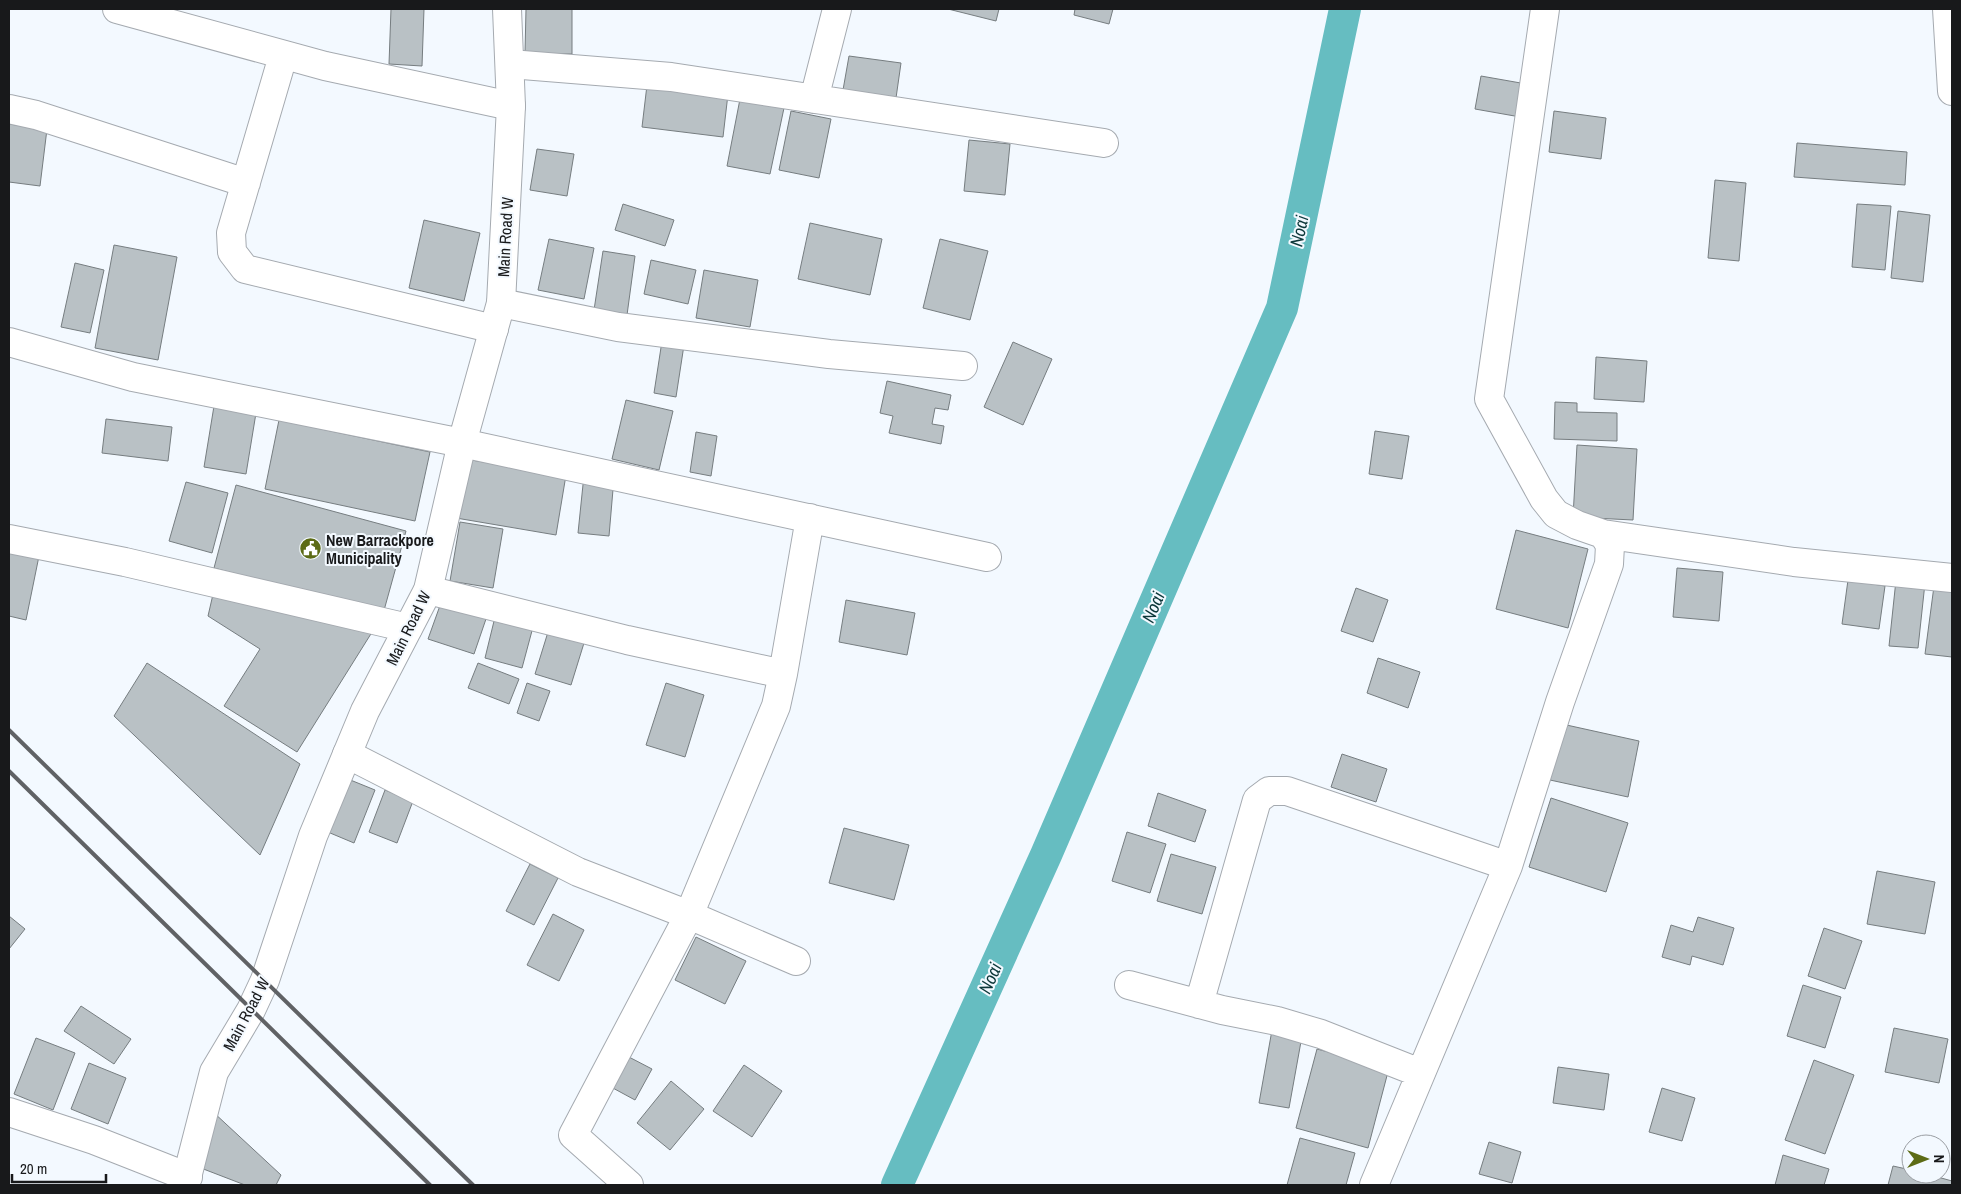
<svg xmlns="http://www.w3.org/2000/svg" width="1961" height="1194" font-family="'Archivo Narrow',sans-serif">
  <rect width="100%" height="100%" fill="#f3f9ff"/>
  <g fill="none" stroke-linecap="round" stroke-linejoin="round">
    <path stroke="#66bdc1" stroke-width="32" d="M897,1185L1046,855L1282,308L1345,9"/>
  </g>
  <path fill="#b9c1c5" stroke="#767d80" d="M391,9H424L422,66L389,64Z
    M526,9H572V54L525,53Z
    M948,9H999L996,21Z
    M1075,9H1113L1109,24L1074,15Z
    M849,56L901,63L896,98L843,90Z
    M1481,76L1532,85L1526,118L1475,109Z
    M647,85L728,94L723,137L642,127Z
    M740,99L784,108L770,174L727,166Z
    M791,111L831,119L819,178L779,170Z
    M1554,111L1606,118L1601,159L1549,152Z
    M9,124L47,129L40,186L9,182Z
    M969,140L1010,144L1005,195L964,191Z
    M1797,143L1907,152L1905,185L1794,177Z
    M537,149L574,154L567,196L530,190Z
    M1715,180L1746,183L1739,261L1708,258Z
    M623,204L674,220L665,246L615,230Z
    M1857,204L1891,206L1885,270L1852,267Z
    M1898,211L1930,215L1923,282L1891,278Z
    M424,220L480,233L464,301L409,288Z
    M810,223L882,239L870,295L798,279Z
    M549,239L594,248L584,299L538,290Z
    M940,239L988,251L970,320L923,308Z
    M114,245L177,257L158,360L95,348Z
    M603,251L635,256L627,315L594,310Z
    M651,260L696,270L688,304L644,294Z
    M75,263L104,270L90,333L61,327Z
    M704,270L758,280L750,327L696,318Z
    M662,341L684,345L676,397L654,393Z
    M1013,342L1052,359L1023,425L984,407Z
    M1596,357L1647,361L1644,402L1594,399Z
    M887,381L951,395L948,410L935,408L932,424L944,426L941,444L889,433L893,416L880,413Z
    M626,400L673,411L659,470L612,459Z
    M1555,402L1577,403V412L1617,413V441L1554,439Z
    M214,406L256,413L246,474L204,467Z
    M106,419L172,427L168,461L102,453Z
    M279,420L430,452L415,521L265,489Z
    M1375,431L1409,436L1402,479L1369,474Z
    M696,432L717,436L711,476L690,472Z
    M1577,445L1637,449L1633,520L1573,517Z
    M465,459L566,475L556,535L456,518Z
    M584,475L614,478L609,536L578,533Z
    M186,482L228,493L212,553L169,541Z
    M236,485L406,531L383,614L214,568Z
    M460,522L503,529L493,588L450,581Z
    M1516,530L1588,549L1568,628L1496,609Z
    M9,550L39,556L26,620L9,616Z
    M1677,568L1723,572L1719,621L1673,617Z
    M1848,580L1885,586L1879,629L1842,624Z
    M1896,580L1925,583L1918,648L1889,646Z
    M1934,586L1952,589V657L1925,654Z
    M1356,588L1388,600L1373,642L1341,631Z
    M214,590L374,629L297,752L224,706L260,649L208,616Z
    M442,600L487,616L474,654L428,639Z
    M846,600L915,613L907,655L839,642Z
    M495,617L533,627L522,668L485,658Z
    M548,632L584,643L571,685L535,674Z
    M1378,658L1420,672L1408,708L1367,693Z
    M147,663L300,764L260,855L114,716Z
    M478,663L519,679L509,704L468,688Z
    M527,683L550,691L539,721L517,713Z
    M666,683L704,695L685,757L646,745Z
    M1562,724L1639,741L1628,797L1550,780Z
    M1342,754L1387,769L1376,802L1331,787Z
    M343,777L375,790L354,843L323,830Z
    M385,790L413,801L397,843L369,832Z
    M1158,793L1206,810L1195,842L1148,826Z
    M1551,798L1628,823L1606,892L1529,867Z
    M844,828L909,845L894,900L829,883Z
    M1127,832L1166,844L1150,893L1112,881Z
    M1171,854L1216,867L1202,914L1157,901Z
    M530,864L558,878L534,925L506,911Z
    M1877,871L1935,882L1925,934L1867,924Z
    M553,914L584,930L559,981L527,965Z
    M9,916L25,929L9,949Z
    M1698,917L1734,928L1723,965L1692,956L1690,965L1662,957L1671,925L1693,932Z
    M1824,928L1862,941L1845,989L1808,976Z
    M696,937L746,961L725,1004L675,980Z
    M1803,985L1841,997L1825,1048L1787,1036Z
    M81,1006L131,1039L114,1064L64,1031Z
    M1894,1028L1948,1039L1939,1083L1885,1072Z
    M1272,1030L1302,1036L1289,1108L1259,1103Z
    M36,1038L75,1053L53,1110L14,1094Z
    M1317,1049L1389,1068L1368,1148L1296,1128Z
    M627,1056L652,1069L635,1100L611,1087Z
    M1814,1060L1854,1075L1825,1154L1785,1140Z
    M89,1063L126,1078L108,1124L71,1109Z
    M744,1065L782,1091L752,1137L713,1111Z
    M1558,1067L1609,1074L1604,1110L1553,1103Z
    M671,1081L704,1109L670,1150L637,1123Z
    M1662,1088L1695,1098L1682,1141L1649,1132Z
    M212,1111L281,1175L276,1185H245L193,1165Z
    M1300,1138L1355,1153L1346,1185H1287Z
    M1489,1142L1521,1152L1512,1183L1479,1174Z
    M1783,1155L1829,1169L1824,1185H1775Z
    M1893,1166L1911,1170V1174H1927L1952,1181V1185H1888Z"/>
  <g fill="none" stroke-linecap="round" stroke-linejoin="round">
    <defs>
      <path id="street" d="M117,9L325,66L511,106
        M1947,9L1952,91
        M283,56L231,233L232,252L245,269L494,329
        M510,64L671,77L1104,143
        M814,99L837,9
        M9,109L36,115L246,183
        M501,303L618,327L829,354L963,366
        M462,443L987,557
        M1603,534L1794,562L1952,578
        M9,539L125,562L408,628
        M428,590L627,640L783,674L776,706L689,915L573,1135L629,1185
        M783,674L810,518
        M347,754L578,872L689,915L796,961
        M1129,985L1222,1010L1277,1021L1321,1034L1420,1073
        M1199,1004L1257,800L1269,791H1287L1508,866
        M9,1112L94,1140L188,1177
        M1374,1185L1508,866L1560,702L1609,564L1610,545L1603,534L1577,525L1556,514L1544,499L1489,399L1545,9"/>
      <path id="secondary" d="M9,342L133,377L462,443
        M185,1185L214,1072L251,1010L265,980L313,836L365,711L428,590L462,443L501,303L511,106L507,9"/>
    </defs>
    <use href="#street" stroke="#a5aab0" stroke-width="30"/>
    <use href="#secondary" stroke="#a5aab0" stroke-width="30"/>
    <use href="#street" stroke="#fff" stroke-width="28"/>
    <use href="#secondary" stroke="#fff" stroke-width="28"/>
    <path stroke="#606265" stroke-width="4" d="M9,730L473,1185
      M9,771L430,1185"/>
  </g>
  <defs>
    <symbol id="civic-disc" viewBox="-11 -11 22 22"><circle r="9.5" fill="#5c6b15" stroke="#f3f9ff"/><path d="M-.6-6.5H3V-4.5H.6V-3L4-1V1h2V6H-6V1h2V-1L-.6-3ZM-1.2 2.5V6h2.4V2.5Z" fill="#fff"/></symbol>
  </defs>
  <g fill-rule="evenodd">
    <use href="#civic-disc" x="298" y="536" width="25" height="25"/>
  </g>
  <g text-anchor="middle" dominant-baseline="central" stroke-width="4" stroke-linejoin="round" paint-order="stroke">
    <g font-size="16" fill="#18191b" stroke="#f3f9ff">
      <text transform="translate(505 237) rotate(-87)">Main Road W</text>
      <text transform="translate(408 628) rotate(-64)">Main Road W</text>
      <text transform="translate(246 1014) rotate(-62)">Main Road W</text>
    </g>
    <g font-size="16" font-weight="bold" fill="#18191b" stroke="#f3f9ff" text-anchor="start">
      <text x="326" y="540">New Barrackpore<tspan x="326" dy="18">Municipality</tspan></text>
    </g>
    <g font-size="18" font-style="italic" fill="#0d383a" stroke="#f3f9ff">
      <text transform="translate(1299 231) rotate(-78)">Noai</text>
      <text transform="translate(1153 607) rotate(-67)">Noai</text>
      <text transform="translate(990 978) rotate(-66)">Noai</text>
    </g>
  </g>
  <rect width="1961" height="1194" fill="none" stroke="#18191b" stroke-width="20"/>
  <g transform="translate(1926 1159) rotate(90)"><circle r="24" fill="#f3f9ff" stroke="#9b9fa4"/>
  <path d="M0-4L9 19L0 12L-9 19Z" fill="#5c6b15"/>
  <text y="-8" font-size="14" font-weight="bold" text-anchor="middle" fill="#18191b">N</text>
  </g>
  <path d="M12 1174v8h94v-8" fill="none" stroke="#18191b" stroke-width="2.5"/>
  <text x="20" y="1174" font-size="15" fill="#18191b" stroke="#f3f9ff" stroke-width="4" paint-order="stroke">20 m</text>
</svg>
